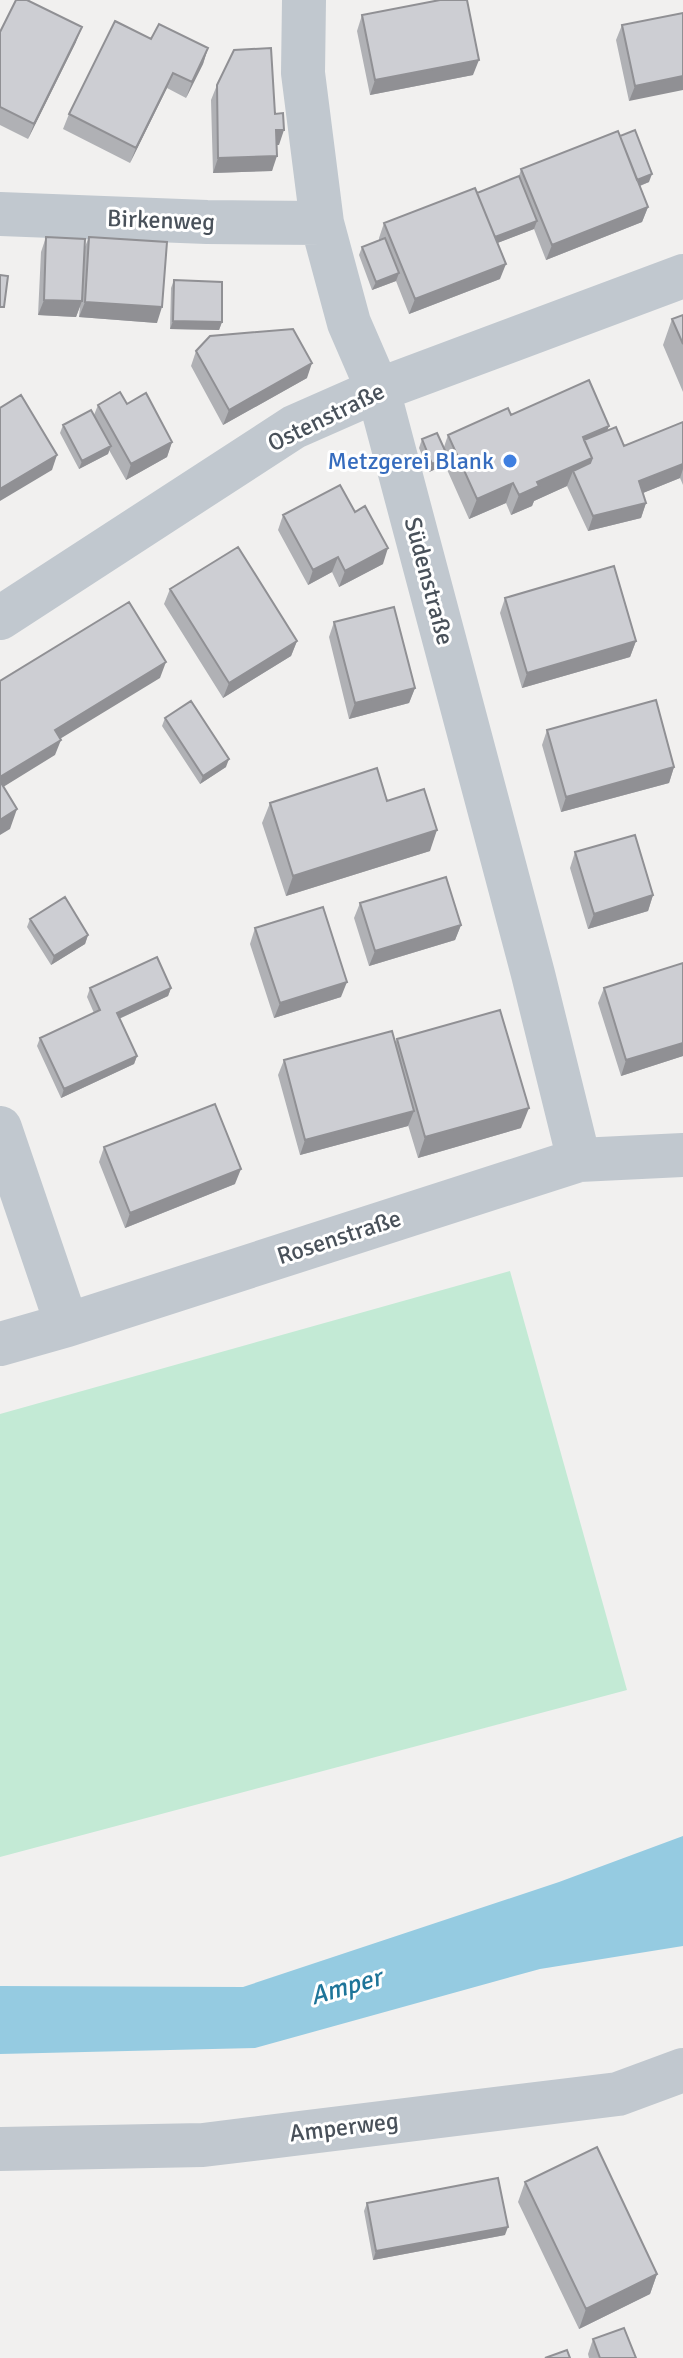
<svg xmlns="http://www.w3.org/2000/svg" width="683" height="2358" font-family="Signika,sans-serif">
  <rect width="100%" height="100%" fill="#f1f0ef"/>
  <path fill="#c3ead5" d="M510,1271L627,1690L0,1857V1414Z"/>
  <path fill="#95cbe1" d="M683,1836V1946L540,1969L255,2048L0,2054V1986L243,1987L559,1882Z"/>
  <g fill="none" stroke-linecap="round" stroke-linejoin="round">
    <path stroke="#c1c8cf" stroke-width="44" d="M304,0L303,73L322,223L349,323L378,390L533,974L579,1160
      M0,214L207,222L322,223
      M0,618L294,427L378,390L683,276
      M0,1128L67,1325
      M0,1344L67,1325L579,1160L683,1155
      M0,2149L203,2145L618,2094L683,2070"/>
  </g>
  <path fill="#b0b1b5" d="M683,13L629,101L616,40L622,25Z
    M362,15L473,75L370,95L357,31Z
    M0,32L76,42L28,139L0,125Z
    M151,39L208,48L203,64L186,98L167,88L130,163L63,129L69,114Z
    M217,85L275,114L279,145H276L272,171L213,173L211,100Z
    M620,136L649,182L640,186L648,207L642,222L546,260L534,229L497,243L500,279L409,314L396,281L372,290L359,255L362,247L379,240V238L384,223L477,193L519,176L521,169Z
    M46,237L84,249L89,237L157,323L79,317L80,306L76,317L38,315L41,252Z
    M174,280L222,322L219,330L170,329L171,288Z
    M683,315V392L663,345L672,319Z
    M196,351L307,378L223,425L191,366Z
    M127,404L172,442L167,457L126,480L109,450L108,454L79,469L60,433L63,425L94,415L98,405Z
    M511,415L607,431L624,446L683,422V485L680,478L643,493L646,503L641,518L588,531L567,486L534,501L532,506L511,515L506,503L469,519L445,465L429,472L419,448L422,439L444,447L448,435Z
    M283,515L383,564L339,587L332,572L308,585L278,530Z
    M170,589L297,641L291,656L223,698L164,604Z
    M505,598L636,641L630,657L522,688L500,613Z
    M334,622L415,688L409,703L349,719L329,637Z
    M165,718L226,767L200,784L162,726Z
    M547,730L674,767L669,783L561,812L542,745Z
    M387,801L430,851L286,896L262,823L270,803Z
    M575,852L653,895L648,911L588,929L570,868Z
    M360,903L461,925L455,940L369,966L354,918Z
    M30,919L88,935L85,944L51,965L27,927Z
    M255,928L341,997L274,1018L250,944Z
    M683,963V1056L621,1076L598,1003L604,988Z
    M90,988H171L168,996L119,1019L137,1056L134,1064L61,1098L37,1046L40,1038L94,1013L87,997Z
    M397,1039L521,1128L418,1158L408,1125V1126L300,1155L278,1075L284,1060L395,1044Z
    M104,1147L235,1184L125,1228L99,1162Z
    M525,2182L657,2274L650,2294L579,2329L518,2202Z
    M367,2203L505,2235L373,2260L364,2211Z
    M593,2339L636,2358H589L588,2354Z"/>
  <path fill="#909094" d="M82,27L76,42L28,139L34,124Z
    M208,48L203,64L186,98L192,82Z
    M479,60L473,75L370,95L375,80Z
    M173,73L167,88L130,163L136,148Z
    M683,76V90L629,101L635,86Z
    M276,130H284L279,145H270Z
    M277,156L272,171L213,173L218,158Z
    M652,174L649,182L629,190L632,182Z
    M648,207L642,222L546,260L552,245Z
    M537,221L534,229L487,247L490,239Z
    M506,264L500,279L409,314L415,299Z
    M399,273L396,281L372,290L376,282Z
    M44,300L82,301L76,317L38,315Z
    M85,302L162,307L157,323L79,317Z
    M173,321L222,322L219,330L170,329Z
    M312,363L307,378L223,425L229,410Z
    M609,426L602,446L586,453L583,437Z
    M172,442L167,457L126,480L131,464Z
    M111,446L108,454L79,469L82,461Z
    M57,455L52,470L0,501V489Z
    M448,457L445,465L429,472L432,464Z
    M592,458L585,478L573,471L567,486L534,501L532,506L511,515L519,495L537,482Z
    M683,464V469L680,478L633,497L639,481Z
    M513,483L506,503L469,519L477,499Z
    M646,503L641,518L588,531L593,516Z
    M388,548L383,564L339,587L345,571Z
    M338,557L332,572L308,585L313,570Z
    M297,641L291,656L223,698L229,683Z
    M636,641L630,657L522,688L527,673Z
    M166,662L160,678L50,745L55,730Z
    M415,688L409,703L349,719L355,703Z
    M61,740L55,755L0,789V777Z
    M229,759L226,767L200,784L203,776Z
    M674,767L669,783L561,812L566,797Z
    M17,809L10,829L0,835V820Z
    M437,830L430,851L286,896L293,876Z
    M653,895L648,911L588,929L594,914Z
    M461,925L455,940L369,966L375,951Z
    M88,935L85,944L51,965L54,956Z
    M347,982L341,997L274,1018L280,1003Z
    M171,988L168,996L114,1021L117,1013Z
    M683,1043V1056L621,1076L626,1060Z
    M137,1056L134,1064L61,1098L64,1089Z
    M529,1108L521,1128L418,1158L425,1137Z
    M414,1111L408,1126L300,1155L305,1140Z
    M241,1169L235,1184L125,1228L130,1213Z
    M508,2227L505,2235L373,2260L376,2251Z
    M657,2274L650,2294L579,2329L586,2309Z"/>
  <path fill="#cdced3" stroke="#909094" stroke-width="2" d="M16,0H27L82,27L34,124L0,107V32Z
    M440,0H467L479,60L375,80L362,15Z
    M683,13V76L635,86L622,25Z
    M115,21L151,39L159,24L208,48L192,82L173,73L136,148L69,114Z
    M271,48L275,114L283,113L284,130H276L277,156L218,158L217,85L234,50Z
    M635,130L652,174L637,180L620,136Z
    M618,131L648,207L552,245L521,169Z
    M519,176L537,221L495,237L477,193Z
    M475,188L506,264L415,299L384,223Z
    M46,237L85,239L82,301L44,300Z
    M89,237L167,242L162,307L85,302Z
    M385,238L399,273L376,282L362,247Z
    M0,275L8,276L4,307H0Z
    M174,280L222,282V322L173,321Z
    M683,315V344L672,319Z
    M293,329L312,363L229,410L196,351L210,336Z
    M589,380L609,426L583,437L592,458L537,482L539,486L519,495L513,483L477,499L448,435L508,408L511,415Z
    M120,392L127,404L146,393L172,442L131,464L98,405Z
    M21,395L57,455L0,489V408Z
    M91,410L111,446L82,461L63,425Z
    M683,422V464L639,481L646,503L593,516L573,471L590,463L592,458L584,440L616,427L624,446Z
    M437,433L448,457L432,464L422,439Z
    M340,485L355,512L365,506L388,548L345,571L338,557L313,570L283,515Z
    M238,547L297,641L229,683L170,589Z
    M614,566L636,641L527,673L505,598Z
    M129,602L166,662L55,730L61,740L0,777V681Z
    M394,607L415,688L355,703L334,622Z
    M656,700L674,767L566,797L547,730Z
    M191,701L229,759L203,776L165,718Z
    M377,768L387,801L424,789L437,830L293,876L270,803Z
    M0,781L17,809L0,820Z
    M635,835L653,895L594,914L575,852Z
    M446,877L461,925L375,951L360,903Z
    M65,897L88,935L54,956L30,919Z
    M323,907L347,982L280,1003L255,928Z
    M157,957L171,988L117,1013L137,1056L64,1089L40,1038L100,1010L90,988Z
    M683,963V1043L626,1060L604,988Z
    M500,1010L529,1108L425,1137L397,1039Z
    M392,1031L414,1111L305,1140L284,1060Z
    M215,1104L241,1169L130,1213L104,1147Z
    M597,2147L657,2274L586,2309L525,2182Z
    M498,2178L508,2227L376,2251L367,2203Z
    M624,2328L636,2358H600L593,2339Z
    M567,2350L570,2358H545Z"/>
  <circle fill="#3f7fe0" stroke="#fff" stroke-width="3" cx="510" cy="461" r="8"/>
  <g text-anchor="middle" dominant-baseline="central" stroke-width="6" stroke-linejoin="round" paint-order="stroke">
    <g font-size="24" fill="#49515a" stroke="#fff">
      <text transform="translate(161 220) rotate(2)">Birkenweg</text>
      <text transform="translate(326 417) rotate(-26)">Ostenstraße</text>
      <text transform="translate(429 581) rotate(75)">Südenstraße</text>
      <text transform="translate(339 1237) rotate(-18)">Rosenstraße</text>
      <text transform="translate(344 2127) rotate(-7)">Amperweg</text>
    </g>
    <g font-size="24" fill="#366cbe" stroke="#fff" text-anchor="end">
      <text x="494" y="461">Metzgerei Blank</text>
    </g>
    <g font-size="26" font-style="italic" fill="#1e7599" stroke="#fff">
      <text transform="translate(346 1987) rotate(-16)">Amper</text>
    </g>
  </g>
</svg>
